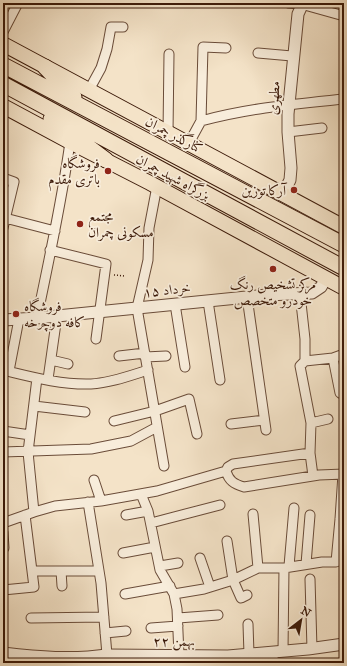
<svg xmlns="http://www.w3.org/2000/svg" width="347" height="666" font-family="'IM FELL Great Primer',Amiri,serif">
  <rect width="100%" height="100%" fill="#f4e3c8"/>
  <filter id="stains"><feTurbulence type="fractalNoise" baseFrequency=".005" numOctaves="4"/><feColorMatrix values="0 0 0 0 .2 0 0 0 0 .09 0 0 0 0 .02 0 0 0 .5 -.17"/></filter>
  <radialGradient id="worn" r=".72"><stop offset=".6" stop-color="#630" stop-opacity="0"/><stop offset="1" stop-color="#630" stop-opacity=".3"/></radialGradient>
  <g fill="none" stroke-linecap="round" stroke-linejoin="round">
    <defs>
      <path id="minor" d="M288,3L301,4L344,16
        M3,32L18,3
        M258,53L292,56
        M89,90L101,68L107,49L111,27H123
        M201,121L203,47L226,48
        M288,132L322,128
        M168,133L169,54
        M189,143L201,121C248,108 296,104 344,99
        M3,178L14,182L3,228
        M157,186L149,228L148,260L137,308L164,466
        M5,218L55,231
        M50,250L106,264L96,339
        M300,294L305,339V361
        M247,297L266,430
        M208,301L220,380
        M175,304L185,367
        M37,318C49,259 62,201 70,142
        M119,356L145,353
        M145,357L166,356
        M333,358L340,393L344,395
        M51,360L68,364
        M305,361L333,358L344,354
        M3,370C32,377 61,385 91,384C110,383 129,376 148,370
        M9,371L19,319
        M48,379L57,316
        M34,406L85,412
        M114,421L155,411L189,399L197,434
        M311,423L328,419
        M231,424L264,420
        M3,431L30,435
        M3,452L91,449L131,441L157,427
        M310,453L313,476
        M226,471L228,467L233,464L310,453L311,423L300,366L305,361
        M226,471C229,481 234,484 244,487L319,475L344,474
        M94,480L101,501
        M141,494L148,511L160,570L174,594L177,609L179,655
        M88,502L101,583L107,655
        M34,512L28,452L37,378
        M253,514L258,568
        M126,515L148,511
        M3,523L34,512L55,506L101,501L157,491L226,471
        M151,523L220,505
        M3,532L4,548
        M227,541L233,580L241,598L247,595
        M123,553L155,547
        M200,558L210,587
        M306,564L310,515
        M160,566L178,563
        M289,566L294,508
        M32,571H99
        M61,571L62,586
        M310,579L312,649
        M3,590L34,587L25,515
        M125,594L170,586
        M174,594L204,589L233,580L258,568H284L322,562H336L340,519L343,474
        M31,618L104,617
        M178,618L218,615
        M248,624L249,654
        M151,628L178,626
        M105,633L126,631
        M283,651L284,568
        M272,652L274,663
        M8,663L9,654"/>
      <path id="tertiary" d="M283,194L290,180L291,168L288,132V114L298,14L303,3
        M3,320L37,318L267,295L312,293L321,287L326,278
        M3,653C38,657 72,660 107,655L228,656L308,649L344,644"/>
      <path id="primary" d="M3,44L344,227
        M3,106L70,142L150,183L344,288"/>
      <path id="trunk" d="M3,65L344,245
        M45,67L74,97
        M3,84L344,268
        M51,119L106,160"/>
    </defs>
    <use href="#minor" stroke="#6a4c39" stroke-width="11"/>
    <use href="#tertiary" stroke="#6a4c39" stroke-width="13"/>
    <use href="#primary" stroke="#3c1a09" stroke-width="16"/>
    <use href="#trunk" stroke="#3c1a09" stroke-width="17"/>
    <path stroke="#3c1a09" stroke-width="1.5" stroke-dasharray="1 2" stroke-linecap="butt" d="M114,275L125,276"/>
    <use href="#minor" stroke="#f8eddb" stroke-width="9"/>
    <use href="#tertiary" stroke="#f8eddb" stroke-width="11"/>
    <use href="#primary" stroke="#f4e3c8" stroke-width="14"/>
    <use href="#trunk" stroke="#f4e3c8" stroke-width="15"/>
  </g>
  <g fill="#8f2418" stroke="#f8eddb" stroke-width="1.5">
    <circle cx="108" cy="171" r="4"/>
    <circle cx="294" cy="190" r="4"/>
    <circle cx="80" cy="224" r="4"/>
    <circle cx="273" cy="269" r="4"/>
    <circle cx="16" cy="314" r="4"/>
  </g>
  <g text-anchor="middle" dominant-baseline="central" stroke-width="3.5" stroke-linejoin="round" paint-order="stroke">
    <g font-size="14" fill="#3c1a09" stroke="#f8eddb">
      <text transform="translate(274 98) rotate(-86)">مطهری</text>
      <text transform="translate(174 135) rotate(28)">کنارگذر چمران</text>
      <text transform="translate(173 177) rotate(28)">بزرگراه شهید چمران</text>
      <text transform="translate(167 290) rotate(-6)">۱۵ خرداد</text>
      <text x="174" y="641">۲۲ بهمن</text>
    </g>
    <g font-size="14" fill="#3c1a09" stroke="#f8eddb" text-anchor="end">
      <text x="100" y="163">فروشگاه<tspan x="100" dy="16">باتری مقدم</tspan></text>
      <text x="286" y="190">آرکا توزین</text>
      <text x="88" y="216" text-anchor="start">مجتمع<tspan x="88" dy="16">مسکونی چمران</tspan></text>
      <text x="273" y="284" text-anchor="middle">مرکز تشخیص رنگ<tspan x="273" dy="16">خودرو متخصص</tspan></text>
      <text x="24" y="306" text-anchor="start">فروشگاه<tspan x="24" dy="16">کافه دوچرخه</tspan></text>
    </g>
  </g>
  <rect width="347" height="666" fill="none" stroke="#f4e3c8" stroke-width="16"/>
  <rect x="4" y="4" width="339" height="658" fill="none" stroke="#3c1a09" stroke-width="2"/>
  <rect x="8" y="8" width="331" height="650" fill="none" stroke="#3c1a09"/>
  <g transform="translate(301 620) rotate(31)" stroke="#f8eddb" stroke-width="3" paint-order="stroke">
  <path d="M0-3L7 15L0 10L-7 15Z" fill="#3c1a09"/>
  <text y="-6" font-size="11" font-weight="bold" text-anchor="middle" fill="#3c1a09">N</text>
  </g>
  <rect width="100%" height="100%" filter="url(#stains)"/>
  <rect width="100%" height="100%" fill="url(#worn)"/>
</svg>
